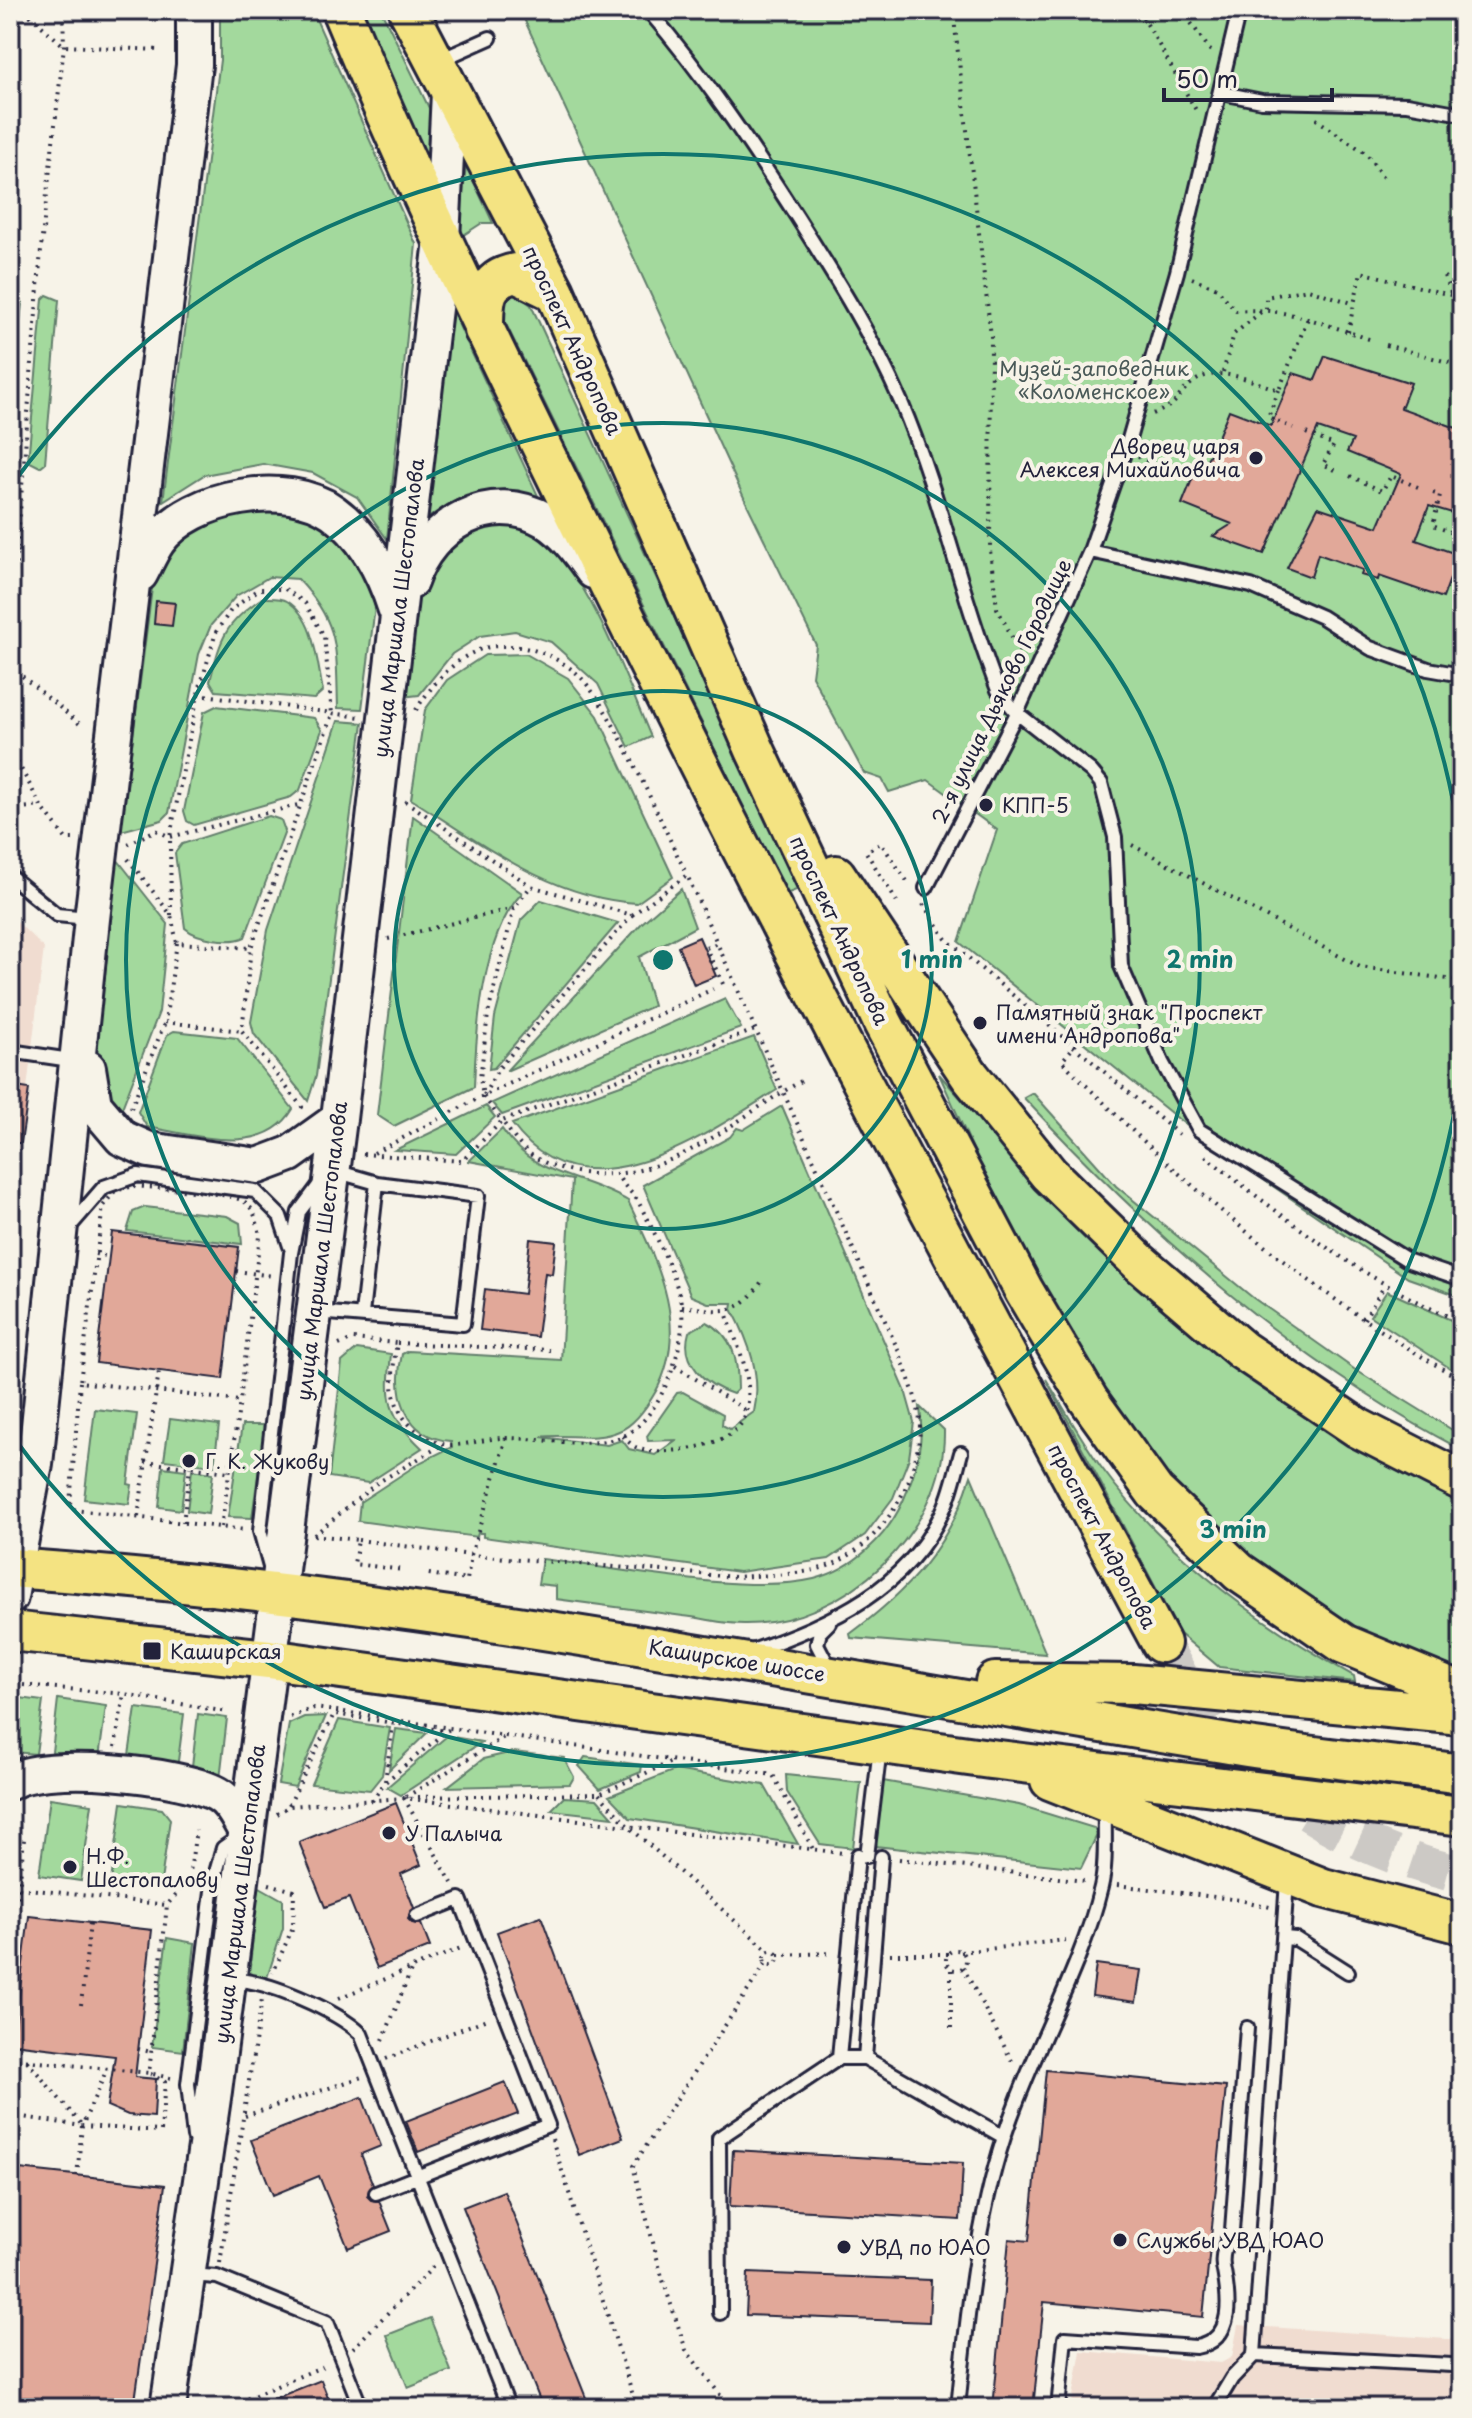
<svg xmlns="http://www.w3.org/2000/svg" width="1472" height="2418" font-family="'Playpen Sans',sans-serif">
  <rect width="100%" height="100%" fill="#f7f3e8"/>
  <filter id="ink" filterUnits="userSpaceOnUse"><feTurbulence type="fractalNoise" baseFrequency=".0125" numOctaves="2"/><feDisplacementMap in="SourceGraphic" scale="16" xChannelSelector="R" yChannelSelector="G"/><feConvolveMatrix kernelMatrix="1 2 1 2 8 2 1 2 1" color-interpolation-filters="sRGB"/></filter>
  <g filter="url(#ink)">
    <path fill="#f0dcd0" d="M10,915L44,948L10,1229Z
      M1238,2325L1462,2340V2408H1071L1081,2351L1221,2363L1232,2357Z"/>
    <path fill="#a3d99d" stroke="#627e6c" stroke-width="2" d="M220,10H312L416,244L387,539L357,497L313,473L263,464L204,475L163,501L220,60Z
      M355,10H381L431,112L429,164L423,165Z
      M520,10H1462V1297L1408,1278L1202,1138L959,942L997,830L928,780L889,792L882,779L864,773L812,676L816,645L746,502Z
      M466,165L493,223H482L462,236L459,232Z
      M510,289L531,305L799,889L786,894L496,304Z
      M47,295L59,300L45,463L40,467L28,461L43,299Z
      M11,296L22,302L10,424V297Z
      M451,308L540,500C488,488 466,488 423,522Z
      M243,505L306,514L342,537L366,574L375,607L362,709L338,708C336,649 341,625 298,579L269,577L236,596L211,625L199,654L169,813L162,820L121,831L152,588C175,533 192,530 243,505Z
      M498,523C507,525 519,525 528,529C582,553 627,682 651,737L629,747L598,684L551,642L515,631L480,636L452,654L419,695L401,697C409,637 408,572 462,534C471,528 487,526 498,523Z
      M262,598C270,598 281,597 287,601C315,618 317,663 323,691L314,699L216,691L210,681C221,638 224,624 262,598Z
      M526,654L568,678L598,716L673,877L637,903C551,898 482,844 411,799L425,710L447,680L485,655Z
      M216,706L314,718L322,730L300,790L291,797L194,825L187,821L184,811L204,712Z
      M338,721L363,723L316,1076L308,1101L254,1034L251,1022L268,930Z
      M269,816L281,820L285,831L245,937C231,944 197,939 185,928L175,853L182,844Z
      M413,816L522,893C482,936 476,1030 474,1087L394,1126L377,1115Z
      M117,859L168,924L159,1012L117,1121L95,1074L94,1043Z
      M681,889L695,927L639,957L653,1006L506,1071L642,923Z
      M541,900L618,923L494,1068L489,1069L495,1017L521,920Z
      M725,999L741,1028L502,1115L492,1103Z
      M174,1031L237,1038L293,1109C264,1159 193,1134 147,1127L138,1112L167,1035Z
      M754,1037L777,1090C703,1136 583,1223 512,1124Z
      M939,1074L1041,1189L1309,1410L1422,1484L1462,1503V1682L1332,1626L1177,1495L1086,1369L973,1149Z
      M1033,1093L1116,1186L1252,1297L1354,1369L1462,1436V1450C1294,1362 1152,1236 1024,1098Z
      M486,1106L495,1117L456,1154L395,1150Z
      M782,1106L905,1390L914,1422L909,1458L893,1498L865,1535L829,1559L739,1572L483,1537V1533H478L477,1537L358,1521L360,1502L421,1462L452,1447L451,1441C404,1438 393,1392 402,1354L408,1351L561,1360L572,1180L469,1161L502,1129C535,1179 580,1173 628,1201C657,1262 691,1326 656,1391C648,1405 635,1425 619,1431C595,1442 565,1433 541,1437L607,1445L622,1440L629,1449L655,1455L676,1440L648,1441L647,1436L677,1393L683,1392L723,1414L722,1425L730,1429L754,1412C762,1376 749,1341 732,1309L733,1303H708L691,1296L643,1185L730,1137L737,1128L743,1130Z
      M145,1207L227,1216L240,1223L242,1244L127,1231L133,1212Z
      M1387,1291L1462,1325V1376L1370,1316Z
      M707,1322C734,1336 738,1361 738,1389L733,1394C705,1385 680,1363 689,1332Z
      M357,1349L391,1354C386,1401 387,1414 422,1448L368,1483L329,1477L342,1362Z
      M1046,1379C1064,1408 1081,1439 1101,1467C1165,1555 1260,1624 1354,1676L1355,1682L1219,1667L1180,1634Z
      M920,1407L944,1430C946,1531 844,1625 744,1624C724,1624 703,1618 683,1616C641,1610 598,1605 556,1599V1586L538,1584L542,1559C615,1568 747,1595 814,1579C853,1569 887,1537 903,1501C917,1470 924,1441 920,1407Z
      M95,1409L137,1414L128,1484L132,1485L129,1504L84,1499Z
      M170,1419L219,1425L214,1466L164,1460Z
      M242,1425H265L252,1518L228,1517Z
      M163,1467L186,1470L181,1510L159,1507Z
      M192,1470L213,1473L208,1514L187,1511Z
      M971,1476L1046,1654L851,1638L850,1634C908,1591 950,1546 971,1476Z
      M20,1698L43,1701L36,1754L13,1752Z
      M58,1699L106,1706L99,1758L52,1752Z
      M136,1708L184,1714L177,1769L128,1762Z
      M198,1714L227,1718L220,1779L191,1775Z
      M326,1716L295,1787L278,1784L289,1724L304,1717Z
      M339,1720L390,1728L382,1775L370,1790L311,1784Z
      M396,1729L427,1733L389,1770Z
      M447,1736L482,1742L401,1795L387,1787Z
      M513,1752L564,1758L574,1777L570,1784L447,1787L483,1759Z
      M585,1757L642,1765L641,1772L600,1789L579,1766Z
      M675,1770L764,1785L798,1844L630,1818L609,1796Z
      M786,1775L861,1783L853,1848L820,1844L787,1792Z
      M883,1781L1019,1805L1094,1828L1097,1835L1081,1868L875,1846Z
      M564,1797L597,1799L613,1817L551,1810Z
      M50,1798L92,1804L81,1881L39,1875Z
      M122,1803L162,1809L170,1819L160,1888L111,1881Z
      M258,1886L283,1900V1928L267,1978L249,1976Z
      M167,1938L195,1943L183,2051L152,2047Z
      M430,2318L451,2371L408,2388L387,2335Z"/>
    <path fill="#e1a899" stroke="#22223b" stroke-width="2" d="M1325,356L1411,383L1401,408L1462,430V516L1429,506L1416,540L1462,556V580L1451,576L1443,598L1379,576L1378,580L1361,575L1363,570L1318,554L1311,577L1287,568L1318,507L1378,527L1401,474L1347,452L1353,440L1318,428L1264,554L1213,536L1232,524L1182,504L1199,462L1204,464L1213,449L1229,410L1271,426L1293,373L1315,380Z
      M156,601L175,603L172,626L154,624Z
      M699,937L716,976L694,985L678,946Z
      M10,1086L29,1089L21,1143H10Z
      M112,1232L239,1247L223,1379L96,1363Z
      M530,1239L556,1242L552,1274L545,1273L537,1337L480,1330L485,1289L524,1294Z
      M396,1803L421,1865L401,1874L414,1908L408,1919L412,1923L421,1924L430,1947L377,1968L349,1898L325,1907L299,1842Z
      M29,1916L152,1930L135,2077L156,2079L154,2117L128,2115L107,2106L115,2056L13,2044Z
      M541,1916L623,2138L579,2155L497,1932Z
      M1096,1964L1141,1970L1136,2002L1092,1996Z
      M1046,2070L1226,2087L1203,2317L1044,2302L1033,2408H993L1009,2239L1029,2241Z
      M505,2082L518,2114L418,2152L406,2121Z
      M362,2097L381,2146L361,2154L373,2185L367,2196L371,2200L379,2201L391,2231L348,2248L319,2176L273,2195L251,2140Z
      M733,2150L963,2163L960,2220L730,2206Z
      M10,2168L165,2185L134,2408H10Z
      M504,2191L590,2408H543L463,2207Z
      M748,2273L931,2280L929,2322L746,2315Z
      M321,2380L332,2408H253V2407Z"/>
    <g fill="none" stroke-linecap="round" stroke-linejoin="round">
      <path stroke="#ccc9c5" stroke-width="38" stroke-dasharray="38 19" stroke-linecap="butt" d="M1161,1643C1173,1664 1184,1687 1198,1707C1257,1795 1361,1853 1462,1875"/>
      <defs>
        <path id="lane" d="M648,10C704,75 751,145 797,217C835,277 873,337 901,402C941,496 961,596 998,690L1017,713L1091,771L1101,783L1115,837L1121,966L1162,1062L1199,1130L1409,1261L1462,1279
          M438,61L490,38
          M1222,93L1262,101L1407,104L1462,114
          M1090,551L1251,586L1322,617L1370,648L1428,669L1462,675
          M10,876L57,915L88,918
          M926,888L1017,713L1090,551L1129,439L1177,272L1239,10
          M10,1051L77,1061
          M71,1225L104,1187L138,1175L255,1191L280,1216L290,1246
          M317,1312L463,1324L478,1196L377,1183L335,1171
          M362,1314L377,1183
          M270,1567L260,1531L291,1253L299,1212L320,1184
          M829,1623L820,1632L817,1644L830,1669
          M752,1651C831,1623 910,1589 945,1506C952,1490 956,1471 961,1453
          M867,1856L880,1748
          M881,1857L865,2058L1004,2137
          M1284,1938L1296,1939L1348,1972
          M232,1980C265,1979 338,2011 361,2034L509,2408
          M839,2058L858,1855
          M194,2137L188,2084L213,1883L223,1848L240,1836
          M376,2193L548,2125L460,1899L417,1916
          M189,2275L217,2277L327,2322L361,2408
          M720,2313L719,2138L839,2058H865
          M1254,2355L1452,2365
          M958,2408C967,2318 976,2224 1004,2137C1031,2053 1081,1971 1101,1887C1107,1862 1104,1833 1105,1807
          M1058,2408L1065,2338L1196,2347C1236,2340 1229,2296 1223,2266C1221,2253 1227,2241 1232,2230L1247,2028
          M1214,2408L1232,2378L1254,2355L1287,1881"/>
        <path id="secondary" d="M140,574C146,563 151,551 158,541C192,495 287,479 333,512C366,536 384,572 396,610
          M410,582C429,525 490,487 547,521C566,533 580,553 593,571
          M88,1068L94,1105L122,1138L149,1150L258,1166L290,1154L339,1119
          M10,1597L35,1464L92,919L194,65V10
          M10,1782C45,1760 181,1774 217,1794C232,1802 239,1820 247,1833
          M168,2408L214,2091L339,1119L442,240L449,92"/>
        <path id="primary" d="M341,10C420,200 510,383 601,568C779,931 969,1287 1161,1643
          M408,10L555,292L755,750L883,1023L1024,1291L1088,1399L1155,1492L1239,1572L1344,1644L1462,1693
          M484,330C484,301 483,279 516,273L555,292
          M836,875L970,1076L1049,1174L1139,1262L1242,1350L1358,1428L1462,1481
          M10,1568C423,1596 828,1680 1235,1745C1310,1757 1387,1764 1462,1774
          M10,1631L269,1659L990,1759L1462,1816
          M995,1682L1133,1684L1462,1715
          M1050,1780L1323,1888L1462,1924"/>
      </defs>
      <use href="#lane" stroke="#22223b" stroke-width="18"/>
      <use href="#secondary" stroke="#22223b" stroke-width="40"/>
      <use href="#primary" stroke="#22223b" stroke-width="44"/>
      <path stroke="#22223b" stroke-width="4" stroke-dasharray="2 6" stroke-linecap="butt" d="M24,10L64,46L160,50
        M953,10L991,336L990,550L997,608L1023,658
        M1139,10L1197,112
        M1182,10L1212,53
        M1316,119L1367,154L1384,179
        M1444,276L1451,293
        M1192,278L1217,288L1236,311C1285,306 1326,325 1372,340
        M1348,332L1361,272L1462,298
        M1386,345L1462,366
        M1223,372L1234,334L1266,308V297L1308,289L1355,304
        M1279,390L1268,417L1293,428
        M1153,414C1183,402 1173,398 1192,383C1217,363 1253,382 1279,390L1308,318
        M1306,433L1334,445L1323,464L1337,471
        M1138,457L1192,480
        M1350,476L1382,491L1391,476L1418,487
        M1433,493L1440,495L1433,525L1450,532L1462,520
        M10,556L19,549
        M10,636L42,238L64,46L63,10
        M10,666L82,726
        M198,694L360,717
        M416,710C434,681 464,646 500,646C527,645 552,654 574,671C609,698 664,830 687,875
        M10,748L41,806L66,839H73
        M405,801L531,886
        M10,809L41,806
        M128,844L156,830L170,837L302,804
        M1132,845L1360,967L1462,981
        M128,859L171,915L177,943L251,948
        M897,902L866,852L881,843L909,884
        M923,904L946,939L1183,1138
        M171,915L170,837L198,694L216,632L231,610L259,589H285L305,603L324,636L332,714L251,948L242,1031L302,1107L299,1111
        M388,939L514,908
        M177,943L165,1022L242,1031
        M723,984L706,948L717,943L687,875L632,915L531,886L514,908L488,1014L480,1079L483,1096L502,1121L755,1030
        M1076,1044L1062,1061C1185,1186 1308,1293 1462,1380
        M484,1095L498,1069L632,915
        M131,1108L165,1022
        M374,1153L483,1096L713,989
        M363,1154L462,1161L502,1121C509,1130 516,1142 525,1150C538,1162 558,1168 576,1172C668,1188 731,1119 805,1079
        M1205,1156C1286,1219 1366,1283 1462,1322
        M134,1186C155,1188 231,1192 245,1202C255,1210 258,1224 260,1236L240,1401L80,1382L103,1206L115,1191Z
        M95,1254L109,1257
        M236,1271L273,1276
        M682,1306C721,1311 737,1319 762,1281
        M1364,1319L1385,1285
        M397,1343L550,1350
        M339,1345L353,1339L397,1343C391,1378 387,1408 418,1432C428,1439 438,1445 451,1445C469,1445 487,1438 505,1438C542,1438 579,1448 615,1439C657,1429 686,1349 682,1311C680,1281 653,1230 639,1203C633,1192 622,1186 618,1175
        M675,1366L747,1411
        M80,1382L70,1504L75,1510L245,1530
        M623,1436C630,1444 637,1450 649,1451C677,1453 738,1446 746,1413C755,1378 736,1344 726,1312
        M506,1438L471,1555L735,1577C765,1575 805,1576 833,1564C884,1541 919,1481 920,1425C920,1404 908,1379 902,1359L717,943
        M145,1462L228,1472
        M138,1517L159,1371
        M183,1523L190,1467
        M221,1527L240,1401
        M314,1535L377,1483L442,1445
        M314,1535L358,1540L354,1564L403,1570
        M358,1540L471,1555L467,1580L423,1573
        M23,1685L124,1694L227,1712
        M290,1717L314,1708L381,1717
        M402,1721L773,1775L813,1849
        M115,1747L124,1694
        M385,1781L393,1725
        M599,1794L628,1826L769,1951
        M406,1797L504,1737
        M418,1797L599,1794L671,1762
        M404,1798L452,1883
        M372,1801L384,1783L445,1732
        M289,1805L334,1714L446,1731L453,1728
        M277,1814L289,1806L404,1798L842,1853
        M899,1859L1084,1881
        M269,1884L294,1891L293,1927L273,1973
        M1117,1885L1240,1900L1270,1907
        M19,1888L167,1905
        M946 1960a10 10 0 1 1 20 0a10 10 0 1 1-20 0Z
        M764 1958a7 7 0 1 1 14 0a7 7 0 1 1-14 0Z
        M961,1952L1066,1940
        M890,1954H948
        M778,1955L833,1953
        M963,1967L1014,2065
        M951,1970V2031
        M10,1977L24,1839
        M339,1998L461,1948
        M81,2005L90,1923
        M10,2030H15
        M383,2040L412,1968
        M138,2049L151,2052
        M10,2059L149,2073L167,1905L189,1879L196,1830
        M386,2059L489,2018
        M27,2061L81,2124
        M10,2115L82,2126L161,2131L165,2082L149,2073L174,2079
        M245,2116L362,2077
        M552,2139L637,2408
        M77,2176L82,2126L107,2069
        M220,2263L262,1999
        M353,2348L434,2266
        M225,2408L326,2365
        M730,2408L686,2350L662,2277L633,2166L766,1963"/>
      <use href="#lane" stroke="#f7f3e8" stroke-width="12"/>
      <use href="#secondary" stroke="#f7f3e8" stroke-width="34"/>
      <use href="#primary" stroke="#f4e382" stroke-width="38"/>
    </g>
  </g>
  <g fill="none" stroke="#0f766e" stroke-width="4">
    <circle cx="663" cy="960" r="269"/>
    <circle cx="663" cy="960" r="537"/>
    <path d="M1461 1072A806 806 0 0 1 11 1434M11 486A806 806 0 0 1 1461 848"/>
  </g>
  <g fill="#22223b" stroke="#f7f3e8" stroke-width="3">
    <circle cx="1256" cy="458" r="8"/>
    <circle cx="986" cy="805" r="8"/>
    <circle cx="980" cy="1023" r="8"/>
    <circle cx="189" cy="1461" r="8"/>
    <rect x="142" y="1641" width="20" height="20" rx="4"/>
    <circle cx="389" cy="1833" r="8"/>
    <circle cx="70" cy="1867" r="8"/>
    <circle cx="1120" cy="2240" r="8"/>
    <circle cx="844" cy="2247" r="8"/>
  </g>
  <g text-anchor="middle" dominant-baseline="central" stroke-width="8" stroke-linejoin="round" paint-order="stroke">
    <g font-size="20" fill="#22223b" stroke="#f7f3e8">
      <text transform="translate(573 340) rotate(65)">проспект Андропова</text>
      <text transform="translate(398 608) rotate(-83)">улица Маршала Шестопалова</text>
      <text transform="translate(1001 691) rotate(-64)">2-я улица Дьяково Городище</text>
      <text transform="translate(840 930) rotate(65)">проспект Андропова</text>
      <text transform="translate(321 1251) rotate(-83)">улица Маршала Шестопалова</text>
      <text transform="translate(1103 1536) rotate(62)">проспект Андропова</text>
      <text transform="translate(737 1660) rotate(9)">Каширское шоссе</text>
      <text transform="translate(239 1894) rotate(-83)">улица Маршала Шестопалова</text>
    </g>
    <g font-size="20" fill="#495958" stroke="#f7f3e8">
      <text x="1094" y="368">Музей-заповедник<tspan x="1094" dy="23">«Коломенское»</tspan></text>
    </g>
    <g font-size="20" fill="#22223b" stroke="#f7f3e8" text-anchor="start">
      <text x="1240" y="446" text-anchor="end">Дворец царя<tspan x="1240" dy="23">Алексея Михайловича</tspan></text>
      <text x="1002" y="805">КПП-5</text>
      <text x="996" y="1012">Памятный знак "Проспект<tspan x="996" dy="23">имени Андропова"</tspan></text>
      <text x="205" y="1461">Г. К. Жукову</text>
      <text x="170" y="1651">Каширская</text>
      <text x="405" y="1833">У Палыча</text>
      <text x="86" y="1856">Н.Ф.<tspan x="86" dy="23">Шестопалову</tspan></text>
      <text x="1136" y="2240">Службы УВД ЮАО</text>
      <text x="860" y="2247">УВД по ЮАО</text>
    </g>
  </g>
  <circle cx="663" cy="960" r="12" fill="#0f766e" stroke="#f7f3e8" stroke-width="4"/>
  <g font-size="24" text-anchor="middle" font-weight="bold" fill="#0f766e" stroke="#f7f3e8" stroke-width="8" stroke-linejoin="round" paint-order="stroke">
    <text x="932" y="968">1 min</text>
    <text x="1200" y="968">2 min</text>
    <text x="1233" y="1538">3 min</text>
  </g>
  <rect width="1472" height="2418" fill="none" stroke="#f7f3e8" stroke-width="40"/>
  <rect x="20" y="20" width="1432" height="2378" fill="none" stroke="#22223b" stroke-width="3" filter="url(#ink)"/>
  <path d="M1164 88v12h168v-12" fill="none" stroke="#22223b" stroke-width="4"/>
  <text x="1176" y="88" font-size="24" fill="#22223b" stroke="#f7f3e8" stroke-width="6" paint-order="stroke">50 m</text>
</svg>
